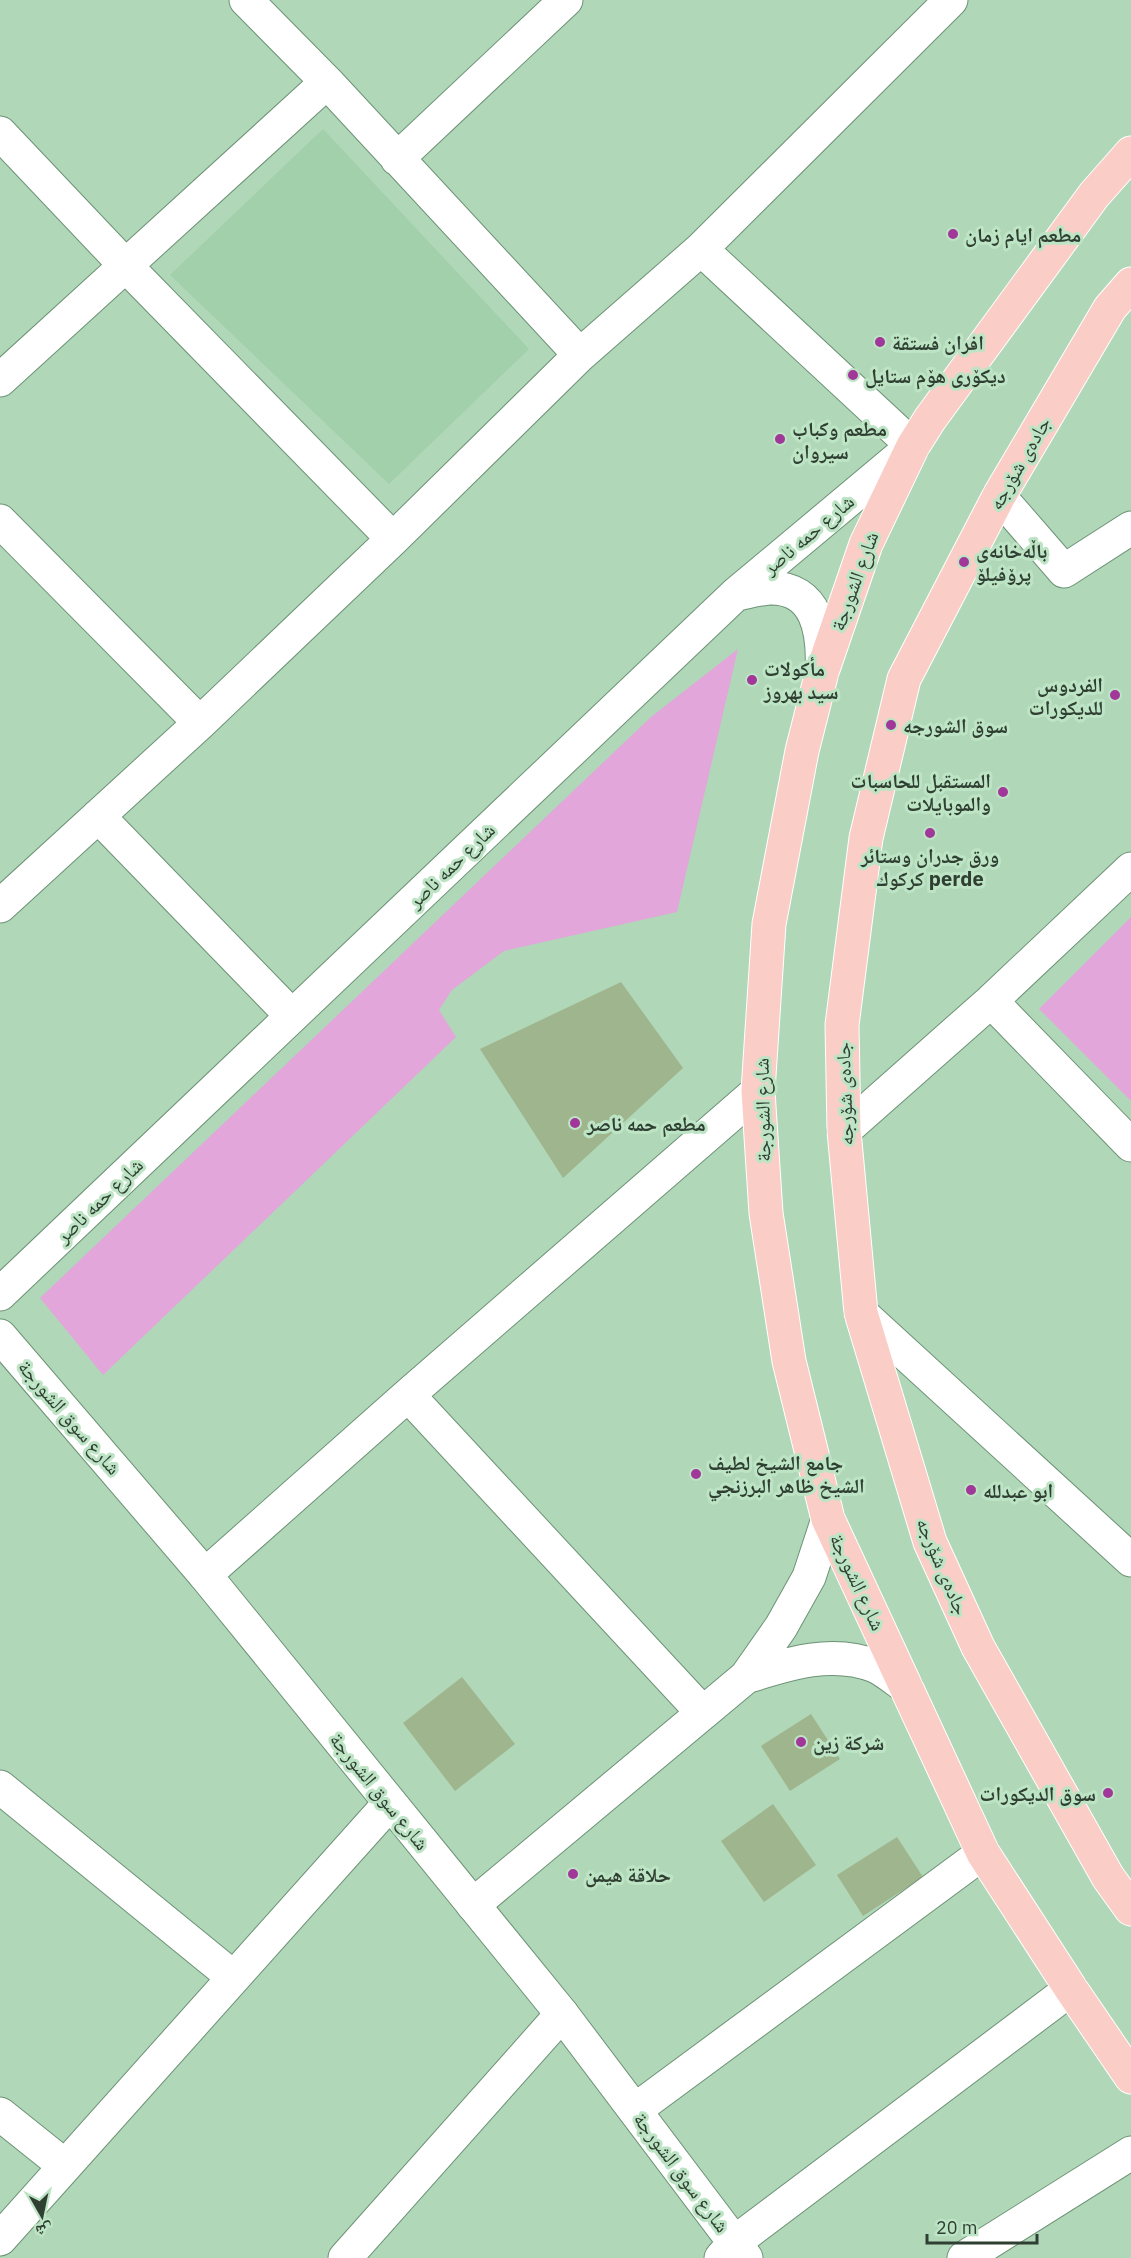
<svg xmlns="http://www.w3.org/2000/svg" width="1131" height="2258" font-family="'IBM Plex Sans','Noto Naskh Arabic',sans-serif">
  <rect width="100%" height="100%" fill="#b0d7b8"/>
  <path fill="#a2d0ab" d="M323,129L529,349L389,484L170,275Z"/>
  <path fill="#e2a6da" d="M738,649L677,912L504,951L452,990L439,1010L456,1037L103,1375L40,1298L651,717Z
    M1131,917V1101L1039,1009Z"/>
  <path fill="#9fb58d" d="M621,982L683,1068L563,1178L480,1049Z
    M462,1677L515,1744L455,1791L403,1723Z
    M811,1714L840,1759L790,1791L761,1746Z
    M773,1804L816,1865L764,1902L721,1841Z
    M897,1837L923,1877L863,1916L837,1875Z"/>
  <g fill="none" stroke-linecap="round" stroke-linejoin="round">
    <defs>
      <path id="minor" d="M246,0L327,82L580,355
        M0,133L126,266L393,539
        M397,159L566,0
        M701,249L913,446
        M0,380L327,82
        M999,496L1064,571L1131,528
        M0,521L200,723
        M98,816L292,1016
        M0,906L200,723L393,539L580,355L701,249L951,0
        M991,1001L1131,1145
        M844,1131L991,1001L1131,869
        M861,1313L1131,1560
        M408,1395L703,1713
        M205,1575L408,1395L758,1091
        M746,1677C787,1664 832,1649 875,1666C886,1671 896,1680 906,1687
        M0,1787L233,1977
        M473,1905L746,1677L781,1627L809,1577L828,1519
        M635,2110L983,1853
        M0,2114L65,2166
        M0,2239L390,1803
        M345,2258L562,2014
        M721,2258L735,2242L1071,1989
        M964,2258L1131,2153"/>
      <path id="tertiary" d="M736,594C747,592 758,589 769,588C818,587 824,633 822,672
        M0,1294L736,594L913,446
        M0,1336L205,1575L562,2014L746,2258"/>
      <path id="primary" d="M1131,153L1094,195L930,419L913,446L866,544L822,672L802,751L769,924L758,1091L766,1213L789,1361L828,1519L983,1853L1071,1989L1131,2077
        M1131,284L1110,308L999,496L904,679L866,838L842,1025L844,1131L861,1313L930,1542L978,1647L1108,1877L1131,1909"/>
    </defs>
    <use href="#minor" stroke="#6d9275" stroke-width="35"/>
    <use href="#tertiary" stroke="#6d9275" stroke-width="35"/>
    <use href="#primary" stroke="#fff" stroke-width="35"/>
    <use href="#minor" stroke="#fff" stroke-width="33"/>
    <use href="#tertiary" stroke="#fff" stroke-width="33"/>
    <use href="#primary" stroke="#facec7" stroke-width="33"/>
  </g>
  <g fill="#a13799" stroke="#bde4c4" stroke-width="2">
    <circle cx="953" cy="234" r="6"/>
    <circle cx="880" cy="342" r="6"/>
    <circle cx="853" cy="375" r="6"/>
    <circle cx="780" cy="439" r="6"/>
    <circle cx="964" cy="562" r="6"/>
    <circle cx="752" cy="680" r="6"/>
    <circle cx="1115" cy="695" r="6"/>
    <circle cx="891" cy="725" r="6"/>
    <circle cx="1003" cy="792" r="6"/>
    <circle cx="930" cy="833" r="6"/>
    <circle cx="575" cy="1123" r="6"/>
    <circle cx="696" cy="1474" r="6"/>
    <circle cx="971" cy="1490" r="6"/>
    <circle cx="801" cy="1742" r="6"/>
    <circle cx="1108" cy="1793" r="6"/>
    <circle cx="573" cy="1874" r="6"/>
  </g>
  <g text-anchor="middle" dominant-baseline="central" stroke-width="6" stroke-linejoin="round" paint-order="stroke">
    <g font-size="20" font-weight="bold" fill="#2f3f32" stroke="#bde4c4" text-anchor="start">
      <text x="965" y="234">مطعم ايام زمان</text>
      <text x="892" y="342">افران فستقة</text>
      <text x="865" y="375">دیکۆری هۆم ستایل</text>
      <text x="792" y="428">مطعم وكباب<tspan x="792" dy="23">سيروان</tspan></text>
      <text x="976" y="550">باڵەخانەی<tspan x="976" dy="23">پرۆفیلۆ</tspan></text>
      <text x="764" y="668">مأكولات<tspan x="764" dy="23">سيد بهروز</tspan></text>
      <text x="1103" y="684" text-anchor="end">الفردوس<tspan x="1103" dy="23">للديكورات</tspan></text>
      <text x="903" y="725">سوق الشورجه</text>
      <text x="991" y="780" text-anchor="end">المستقبل للحاسبات<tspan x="991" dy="23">والموبايلات</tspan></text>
      <text x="930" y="855" text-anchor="middle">ورق جدران وستائر<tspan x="930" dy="23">كركوك perde</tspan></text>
      <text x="587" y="1123">مطعم حمه ناصر</text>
      <text x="708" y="1462">جامع الشيخ لطيف<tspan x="708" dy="23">الشيخ ظاهر البرزنجي</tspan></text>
      <text x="983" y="1490">ابو عبدلله</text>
      <text x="813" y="1742">شركة زين</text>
      <text x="1096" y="1793" text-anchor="end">سوق الديكورات</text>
      <text x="585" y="1874">حلاقة هيمن</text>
    </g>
    <g font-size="20" fill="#2f3f32" stroke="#bde4c4">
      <text transform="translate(1019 463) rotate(-60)">جادەی شۆرجە</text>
      <text transform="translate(808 534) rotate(-40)">شارع حمه ناصر</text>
      <text transform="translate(854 581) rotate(-70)">شارع الشورجة</text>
      <text transform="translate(451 865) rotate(-44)">شارع حمه ناصر</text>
      <text transform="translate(844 1094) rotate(-92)">جادەی شۆرجە</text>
      <text transform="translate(762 1110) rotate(-91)">شارع الشورجة</text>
      <text transform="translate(99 1200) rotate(-44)">شارع حمه ناصر</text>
      <text transform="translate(70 1417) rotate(49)">شارع سوق الشورجة</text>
      <text transform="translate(943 1566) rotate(67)">جادەی شۆرجە</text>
      <text transform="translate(858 1582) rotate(65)">شارع الشورجة</text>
      <text transform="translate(380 1791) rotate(51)">شارع سوق الشورجة</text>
      <text transform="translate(682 2172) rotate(53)">شارع سوق الشورجة</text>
    </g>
  </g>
  <g transform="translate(42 2216) rotate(171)" stroke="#bde4c4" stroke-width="4.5" paint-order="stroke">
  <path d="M0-4.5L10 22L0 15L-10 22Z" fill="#2f3f32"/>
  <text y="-9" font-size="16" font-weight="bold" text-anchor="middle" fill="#2f3f32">ش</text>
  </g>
  <path d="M927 2234v9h110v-9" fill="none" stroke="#2f3f32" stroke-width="3"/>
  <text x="936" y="2234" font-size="18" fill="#2f3f32" stroke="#bde4c4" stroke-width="4.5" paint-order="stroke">20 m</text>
</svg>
